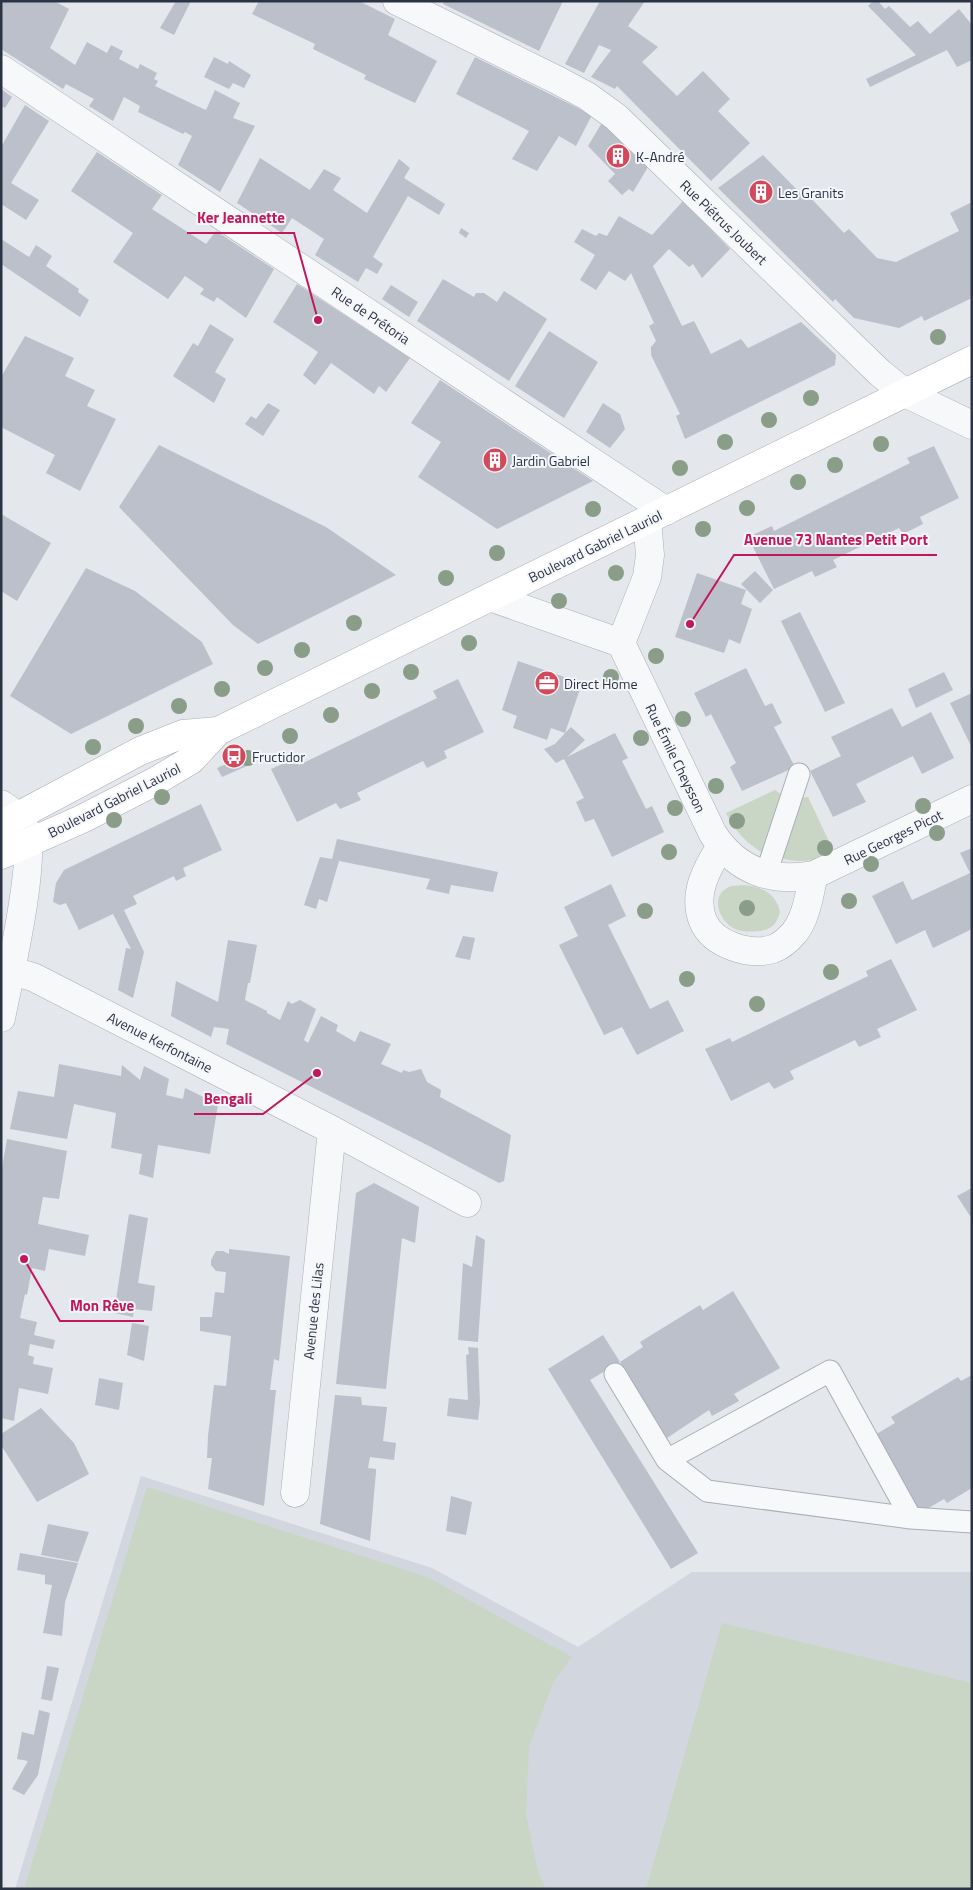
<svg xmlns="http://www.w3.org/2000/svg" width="973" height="1890" font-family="'Titillium Web',sans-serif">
  <rect width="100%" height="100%" fill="#e4e7ec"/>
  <path fill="#d2d6de" d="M141,1476L432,1568L578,1647L692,1572H972V1889H15Z"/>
  <path fill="#c9d6c5" d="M775,790L782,795L763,853C746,843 735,831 726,813Z
    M808,797L835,854C818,860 799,864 781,858L798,798Z
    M742,885C761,886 776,893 780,912C777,924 771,930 759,931C751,932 743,932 735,929C721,923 709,898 727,888C731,885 737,886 742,885Z
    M147,1487L427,1577L572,1657L553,1683L529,1746L526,1815L538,1871L546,1889H24Z
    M722,1623L972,1683V1889H646Z"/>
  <path fill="#bbc0ca" d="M1,1H54L69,9L50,48L75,65L87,42L107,53L111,45L123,51L119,59L138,69L140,64L157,73L154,79L158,81L155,86L197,106L206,110L215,90L240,103L233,118L255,126L220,192L178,165L192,136L185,132L183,134L138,112L140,106L124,97L113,121L89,106L94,99L66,84L63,89L1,49Z
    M176,1H191L174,35L160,28Z
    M259,1H359L395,19L388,35L437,61L415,103L364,79L366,75L313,49L315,44L252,14Z
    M444,1H563L539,51L443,4Z
    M600,1H645L628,26L658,47L642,62L677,96L703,71L730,99L718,111L750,143L711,181L617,86L615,89L591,77L611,50L599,45L584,73L565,64Z
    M873,1H878L885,9L889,6L910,27L918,21L930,34L959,9L972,25V60L957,67L947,50L870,87L866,79L916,55L868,6Z
    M214,57L228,64L229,61L251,75L244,88L233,83L229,89L204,77Z
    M475,57L592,115L576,146L559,136L537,171L512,159L529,131L456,94Z
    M1,89L12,97L5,108L1,106Z
    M25,105L49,121L11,183L39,200L26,220L1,204V147Z
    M603,121L648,167L633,192L629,189L622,195L608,181L615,174L588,146Z
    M97,152L162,195L152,209L206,244L216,231L274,269L246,318L217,297L214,302L200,294L204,289L185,276L168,299L113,262L133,233L71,191Z
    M763,155L804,197L807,194L844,233L849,229L877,258L896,262L959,231L950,213L972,202V298L924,321L922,316L899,328L854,318L835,299L833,302L718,188Z
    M260,158L310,190L324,169L341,178L333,190L367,213L399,159L410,168L404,178L445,204L439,215L408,196L373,257L383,264L377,274L366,268L358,282L315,255L324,239L292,218L282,233L237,203Z
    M683,201L730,249L702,278L693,264L689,267L669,249L653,266L682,326L694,321L711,354L741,339L748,348L801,322L836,355L835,365L685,439L676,416L680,414L651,355V347L656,341L649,326L654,323L631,273L625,281L609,271L596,290L580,280L595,255L574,242L582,229L596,236L599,233L607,236L619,216L652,235Z
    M461,228L469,233L466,238L459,233Z
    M1,239L29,257L36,245L52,256L46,266L79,289L78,292L89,300L80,317L1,264Z
    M443,279L474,297L476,293H484L497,302L504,291L547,319L509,381L417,321Z
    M297,284L410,358L386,392L379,386L374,394L331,363L315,385L303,375L318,352L273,322Z
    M391,285L418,302L409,317L382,299Z
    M210,324L234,339L215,372L226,379L214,403L173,376L193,343L198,346Z
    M549,331L598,362L564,418L515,386Z
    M25,336L74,358L65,376L95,390L87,406L116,419L80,491L46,473L55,455L1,427V377Z
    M440,380L593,481L497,529L418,477L441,442L411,423Z
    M268,403L280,410L263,436L245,424L251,416L256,419Z
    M603,403L620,414L625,429L610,448L586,432Z
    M159,445L326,527L396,575L258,644L233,625L119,507Z
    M934,446L959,498L920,517L923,524L903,534L899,528L833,560L837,567L815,577L812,571L774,589L748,537L772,526L774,531L910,463L907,458Z
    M1,514L51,543L17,601L1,591Z
    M86,568L135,591L202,642L213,664L71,734L10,696Z
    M755,571L773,590L760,603L741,584Z
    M697,573L746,590L741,604L752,609L740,644L729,639L724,653L675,637Z
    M800,612L845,703L825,712L781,621Z
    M518,661L582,683L565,733L571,727L585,740L567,757L615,733L628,758L622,761L646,809L652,806L664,832L612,857L594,819L585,822L576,802L584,798L564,759L556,763L544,749L555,744L565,733L551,728L547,740L513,728L517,716L502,710Z
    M746,668L765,706L772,703L782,723L774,727L795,767L742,791L730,767L736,763L711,714L706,717L694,693Z
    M944,672L953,690L916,708L908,689Z
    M458,679L484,732L444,751L447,758L427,768L423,761L357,793L361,800L340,809L336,803L297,822L271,769L296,758L299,765L437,698L433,691Z
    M972,693V748L950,703Z
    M892,708L902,727L931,712L954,758L922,774L913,756L856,784L866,802L833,817L810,771L841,756L831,737Z
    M242,757L247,766L222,777L217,768Z
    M201,804L222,850L183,868L186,876L176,881L174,876L133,896L137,904L124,910L144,952L133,998L118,990L126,948L131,949L113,914L79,930L66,903L60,905L53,902L56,883L64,870Z
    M337,839L498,872L493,892L451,885L449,894L426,889L430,879L339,861L327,902L319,899L316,909L304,905L320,857L332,859Z
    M972,848V929L933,948L925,930L896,944L872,896L903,881L912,900L970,873L960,853Z
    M611,884L626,916L608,925L650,1009L668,1000L684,1031L637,1055L622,1027L604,1035L559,945L578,936L564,907Z
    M463,936L475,938L470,960L455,957Z
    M228,940L257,945L250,983H248L245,1000L267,1011V1013L280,1020L288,1001L292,1004L300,1000L316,1009L304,1040L308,1043L321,1016L338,1025L336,1031L355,1042L360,1031L391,1044L381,1064L402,1073L403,1070L409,1072L421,1069L427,1082L441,1090L440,1097L511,1135L504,1181L499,1183L429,1146L226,1044L229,1029L214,1027L211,1037L171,1016L176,981L218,1002Z
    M891,959L917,1010L877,1029L881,1037L859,1047L855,1040L790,1071L794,1079L774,1089L769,1082L731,1101L705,1049L730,1038L732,1042L868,976L866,971Z
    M59,1064L121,1076L122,1065L140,1080L144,1066L169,1079L166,1095L183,1099L185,1088L218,1104L210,1154L158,1145L153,1178L139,1174L142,1154L111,1148L116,1113L74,1104L67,1139L10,1129L18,1091L54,1097Z
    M7,1139L67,1151L59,1199L43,1197L38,1224L89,1235L85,1256L49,1249L45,1271L32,1268L27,1295L25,1294L20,1318L37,1322L34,1335L55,1340L53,1349L30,1344L28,1355L34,1357L33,1364L53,1368L48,1394L19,1388L14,1421L1,1418V1174Z
    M374,1183L419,1207L415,1243L402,1238L386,1389L336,1384L356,1193Z
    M972,1188V1219L957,1196Z
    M129,1214L148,1218L138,1283L155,1286L152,1311L134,1309L133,1317L114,1313Z
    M476,1235L485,1240L478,1342L458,1340L463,1263L472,1267Z
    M229,1249L290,1256L279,1361L274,1359L270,1390H276L264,1506L208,1489L212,1458H207L208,1436L214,1385L226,1386L231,1336L200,1331V1317H212L215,1292L224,1293L226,1272L216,1271L211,1265V1260L216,1251H223L229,1254Z
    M733,1291L780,1368L734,1394L739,1401L712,1416L709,1410L667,1438L620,1362L643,1347L640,1342L700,1305L703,1310Z
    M132,1323L149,1326L144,1361L127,1355Z
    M603,1335L620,1362L590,1380L698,1553L671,1569L548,1369Z
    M468,1347L478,1348L480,1403L478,1420L447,1416L449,1398L468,1400L466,1355L469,1354Z
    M972,1375V1488L947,1503L944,1499L920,1513L873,1436L895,1423L891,1417L958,1377L961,1381Z
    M99,1378L123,1383L119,1410L95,1405Z
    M335,1395L361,1397L362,1405L387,1407L383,1441L396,1443L394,1460L370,1457L368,1468L376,1469V1472L370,1541L320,1524Z
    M41,1408L74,1443L89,1474L37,1502L1,1445V1434Z
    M451,1496L472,1502L466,1535L446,1531Z
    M48,1524L89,1532L78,1562L41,1555Z
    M20,1553L78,1563L65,1602L62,1636L43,1633L52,1585L45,1584V1575L17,1570Z
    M47,1666L59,1668L52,1701L41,1699Z
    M39,1710L50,1713L38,1775L24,1795L12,1789L28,1761L17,1759L22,1732L34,1735Z"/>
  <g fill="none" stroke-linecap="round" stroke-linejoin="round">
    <defs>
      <path id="service" d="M766,874L799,774
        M615,1374L667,1460
        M911,1518L830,1371L667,1460L707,1491L911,1518L972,1522"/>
      <path id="minor" d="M397,1L557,80L587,96L616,117L880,373L905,393L972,425
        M1,69L666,511
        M490,597L621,643L647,577L650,555L647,520
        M621,643L713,834C737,871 772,883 814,875L972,799
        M1,804C11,811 20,817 25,828C38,855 8,983 1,1018
        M721,846C707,868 692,894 703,921C713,945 750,956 773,949C781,946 788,940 794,933C807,917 809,894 814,875
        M11,971L33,977L332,1130L467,1203
        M295,1493L332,1130"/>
      <path id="secondary" d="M1,825L140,751L183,734L218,731L972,360
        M1,855L82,819L154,782L191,760L218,731"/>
    </defs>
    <use href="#service" stroke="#a9aeb7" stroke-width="23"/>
    <use href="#minor" stroke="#a9aeb7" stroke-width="29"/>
    <use href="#secondary" stroke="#a9aeb7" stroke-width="29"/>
    <use href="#service" stroke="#f7f8fa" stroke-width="21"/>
    <use href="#minor" stroke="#f7f8fa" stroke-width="28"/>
    <use href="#secondary" stroke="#fff" stroke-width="28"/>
  </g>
  <g fill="#899d89">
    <circle cx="938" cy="337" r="8"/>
    <circle cx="811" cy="398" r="8"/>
    <circle cx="769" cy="420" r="8"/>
    <circle cx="725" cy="442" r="8"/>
    <circle cx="881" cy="444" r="8"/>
    <circle cx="835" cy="465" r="8"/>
    <circle cx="680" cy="468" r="8"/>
    <circle cx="798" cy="482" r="8"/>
    <circle cx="747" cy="508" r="8"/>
    <circle cx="593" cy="509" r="8"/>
    <circle cx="703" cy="529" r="8"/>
    <circle cx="497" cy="553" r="8"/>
    <circle cx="616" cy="573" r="8"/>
    <circle cx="446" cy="578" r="8"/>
    <circle cx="559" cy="601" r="8"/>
    <circle cx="354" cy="623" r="8"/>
    <circle cx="469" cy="643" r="8"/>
    <circle cx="302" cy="650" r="8"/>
    <circle cx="656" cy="656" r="8"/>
    <circle cx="265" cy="668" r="8"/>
    <circle cx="411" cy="672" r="8"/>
    <circle cx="611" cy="677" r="8"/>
    <circle cx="222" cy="689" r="8"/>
    <circle cx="372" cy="691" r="8"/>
    <circle cx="179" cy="706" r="8"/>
    <circle cx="331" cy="715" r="8"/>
    <circle cx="683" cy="719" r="8"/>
    <circle cx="136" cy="726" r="8"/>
    <circle cx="290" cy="736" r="8"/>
    <circle cx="641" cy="738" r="8"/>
    <circle cx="93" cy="747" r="8"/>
    <circle cx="248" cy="758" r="8"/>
    <circle cx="716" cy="786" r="8"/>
    <circle cx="162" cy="797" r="8"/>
    <circle cx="923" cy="806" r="8"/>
    <circle cx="675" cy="808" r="8"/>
    <circle cx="114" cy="820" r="8"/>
    <circle cx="737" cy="821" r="8"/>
    <circle cx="937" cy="833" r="8"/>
    <circle cx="825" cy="848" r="8"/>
    <circle cx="669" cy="852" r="8"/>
    <circle cx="871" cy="864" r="8"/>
    <circle cx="849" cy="901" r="8"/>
    <circle cx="747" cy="908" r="8"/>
    <circle cx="645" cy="911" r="8"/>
    <circle cx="831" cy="972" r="8"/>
    <circle cx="687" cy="979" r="8"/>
    <circle cx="757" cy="1004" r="8"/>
  </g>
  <defs>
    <symbol id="building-disc" viewBox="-11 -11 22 22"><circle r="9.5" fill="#d1495b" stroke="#f4f6f9"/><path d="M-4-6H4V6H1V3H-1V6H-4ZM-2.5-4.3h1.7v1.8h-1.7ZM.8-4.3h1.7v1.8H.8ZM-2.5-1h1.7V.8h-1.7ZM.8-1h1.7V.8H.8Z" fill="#fff"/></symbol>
    <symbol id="office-disc" viewBox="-11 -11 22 22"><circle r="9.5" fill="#d1495b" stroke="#f4f6f9"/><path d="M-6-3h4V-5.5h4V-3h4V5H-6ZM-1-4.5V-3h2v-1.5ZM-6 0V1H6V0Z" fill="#fff"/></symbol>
    <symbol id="bus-disc" viewBox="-11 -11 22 22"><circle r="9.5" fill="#d1495b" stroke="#f4f6f9"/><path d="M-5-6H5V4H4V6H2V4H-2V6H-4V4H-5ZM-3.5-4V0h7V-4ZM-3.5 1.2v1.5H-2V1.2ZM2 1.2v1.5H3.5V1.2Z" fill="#fff"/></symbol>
  </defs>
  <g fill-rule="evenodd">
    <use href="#building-disc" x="604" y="142" width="28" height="28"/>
    <use href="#building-disc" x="747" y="178" width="28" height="28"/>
    <use href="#building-disc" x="481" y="446" width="28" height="28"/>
    <use href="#office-disc" x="533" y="669" width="28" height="28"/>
    <use href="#bus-disc" x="220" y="742" width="28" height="28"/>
  </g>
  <g text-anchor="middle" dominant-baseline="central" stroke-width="4" stroke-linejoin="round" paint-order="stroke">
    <g font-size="14" fill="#2b3445" stroke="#f4f6f9" text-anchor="start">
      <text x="636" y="156">K-André</text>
      <text x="778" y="192">Les Granits</text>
      <text x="512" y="460">Jardin Gabriel</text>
      <text x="564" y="683">Direct Home</text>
      <text x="252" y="756">Fructidor</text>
    </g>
    <g font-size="14" fill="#2b3445" stroke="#f4f6f9">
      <text transform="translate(724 222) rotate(44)">Rue Piétrus Joubert</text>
      <text transform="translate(371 315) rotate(34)">Rue de Prétoria</text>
      <text transform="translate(595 546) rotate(-26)">Boulevard Gabriel Lauriol</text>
      <text transform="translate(676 758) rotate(64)">Rue Émile Cheysson</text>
      <text transform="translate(114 800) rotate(-27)">Boulevard Gabriel Lauriol</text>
      <text transform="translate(893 837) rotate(-26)">Rue Georges Picot</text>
      <text transform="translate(160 1042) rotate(27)">Avenue Kerfontaine</text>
      <text transform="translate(313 1311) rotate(-84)">Avenue des Lilas</text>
    </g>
  </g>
  <path fill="none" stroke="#c2185b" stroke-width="2" d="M318 320L294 233H187M690 624L734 555H937M317 1073L263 1114H194M24 1259L60 1321H144"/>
  <g fill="#c2185b" stroke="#f4f6f9" stroke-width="2">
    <circle cx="318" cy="320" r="5"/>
    <circle cx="690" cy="624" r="5"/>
    <circle cx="317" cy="1073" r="5"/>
    <circle cx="24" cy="1259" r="5"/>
  </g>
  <g font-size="15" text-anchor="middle" font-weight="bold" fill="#c2185b" stroke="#f4f6f9" stroke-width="4" stroke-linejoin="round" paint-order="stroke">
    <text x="241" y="223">Ker Jeannette</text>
    <text x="836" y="545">Avenue 73 Nantes Petit Port</text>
    <text x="228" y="1104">Bengali</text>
    <text x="102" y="1311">Mon Rêve</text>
  </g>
  <rect width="973" height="1890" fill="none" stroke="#2b3445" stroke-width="5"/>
</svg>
